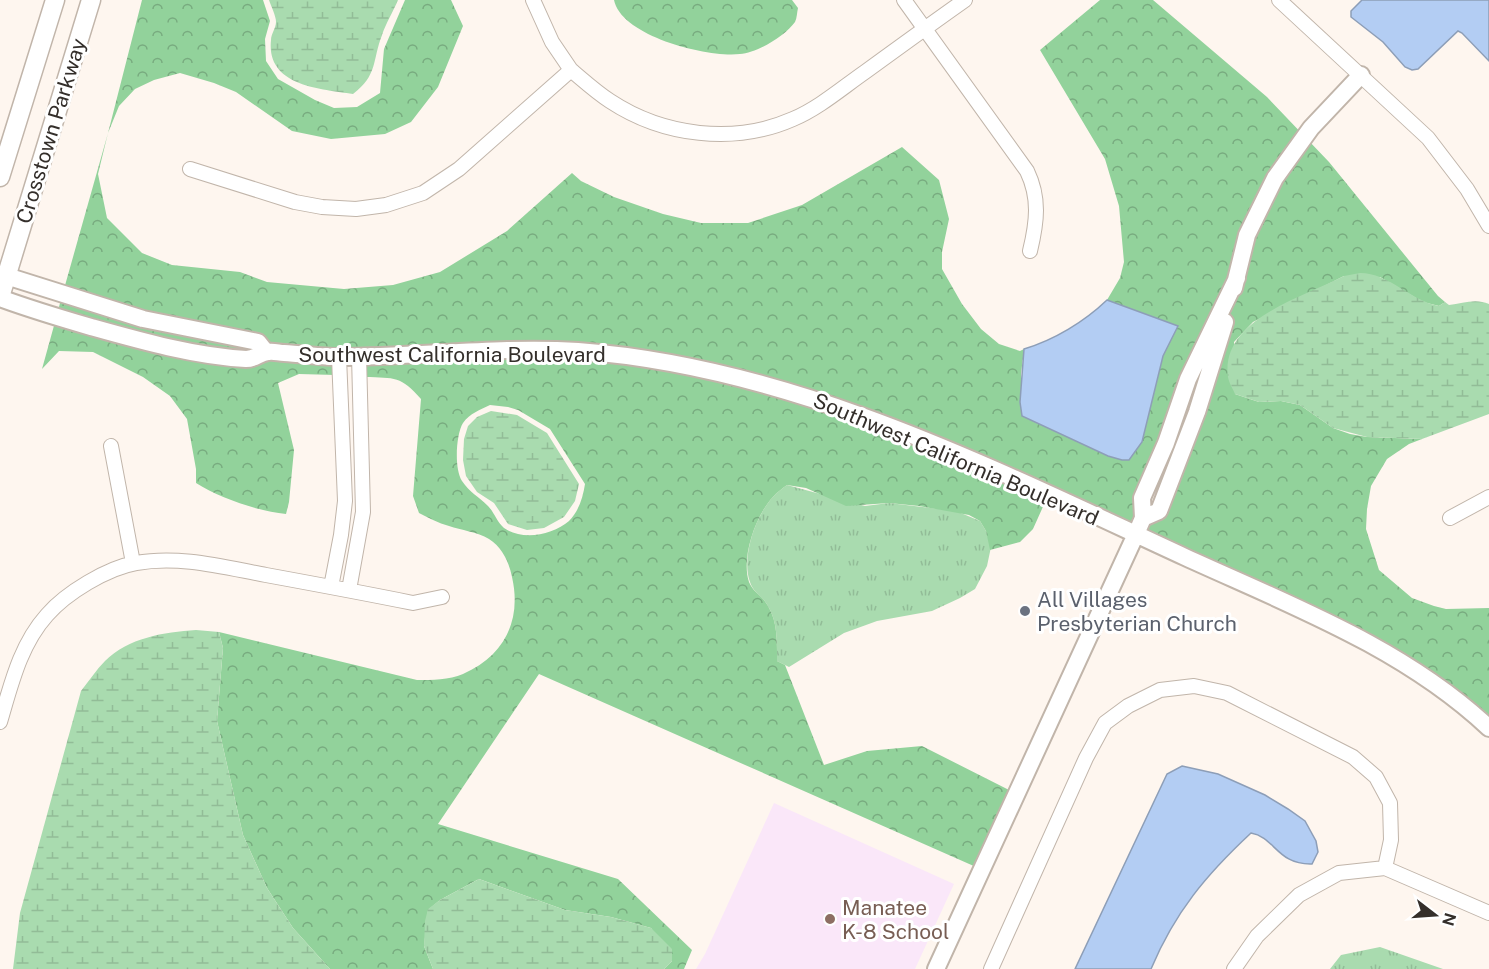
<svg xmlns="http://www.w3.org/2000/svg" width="1489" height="969" font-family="'Public Sans',sans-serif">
  <defs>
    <pattern id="grass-tufts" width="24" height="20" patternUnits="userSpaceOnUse" patternTransform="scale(1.5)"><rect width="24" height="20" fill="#a9dbaf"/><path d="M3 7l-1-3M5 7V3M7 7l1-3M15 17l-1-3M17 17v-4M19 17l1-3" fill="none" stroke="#92bc97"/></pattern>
    <pattern id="forest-crowns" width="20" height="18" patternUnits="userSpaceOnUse" patternTransform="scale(1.5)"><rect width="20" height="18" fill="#92d29b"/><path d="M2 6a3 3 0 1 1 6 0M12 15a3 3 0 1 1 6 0" fill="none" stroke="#78ab7f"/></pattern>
    <pattern id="wetland-marsh" width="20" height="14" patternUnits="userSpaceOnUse" patternTransform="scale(1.5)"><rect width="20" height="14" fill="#a9dbaf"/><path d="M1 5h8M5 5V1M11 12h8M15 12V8" fill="none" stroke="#92bc97"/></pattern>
  </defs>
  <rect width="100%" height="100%" fill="#fef6ef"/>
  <path fill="#fae7f9" d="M774,803L954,884L915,969H696L705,954Z"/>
  <path fill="url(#grass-tufts)" d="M787,485L865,506L889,503L956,511L980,521L986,531L991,547L987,566L975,589L960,598L932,611L877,621L844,633L789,667L777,661C777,639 778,618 764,600C759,594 752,590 750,582C741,558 755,516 773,497C777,492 782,489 787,485Z
    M1380,947L1443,969H1330L1341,955Z"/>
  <path fill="url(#forest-crowns)" fill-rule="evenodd" d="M142,0H263L270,21L265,39L266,61L278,79L315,100L334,108L357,107L380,93L384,49L405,0H451L463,26L438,87L411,122L385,134L331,139L292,131L236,92L214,83L180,73L154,80L135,89L119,106L108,133L98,174L107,218L142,253L172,265L240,272L267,282L344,289L393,285L440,272L507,231L572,173L581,181L614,197L663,214L701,223H748L802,205L902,147L939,180L949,219L942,252V269L962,304L981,329L999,344L1020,351L1024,349L1021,374L1022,416L1108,456L1129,460L1142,442L1163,356L1178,326L1107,300L1120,278L1124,262L1119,206L1105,159L1040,50L1100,0H1153L1267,97L1329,162L1438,296L1445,302L1439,306L1423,302L1380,277L1344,276L1253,322L1234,342L1235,394L1259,402L1281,401L1300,405L1333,428L1350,434L1367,437L1422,439L1409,444L1387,459L1371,486L1367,509L1366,529L1379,570L1412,598L1434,606L1446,609L1489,608V720L1410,658L1144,532L1206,378L1195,374L1133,527L985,460L656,354L339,351L269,347L144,314L64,289L108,133Z
    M614,0H792L798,8C797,12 797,18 795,22C785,36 757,53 740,54C707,58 621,36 614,0Z
    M61,299L254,347L252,353L174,342L58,311Z
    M55,322L268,358L334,362L335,375L299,374L278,383L294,450L289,502L286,514C257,511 220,498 196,483V469L187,419L170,396L143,377L93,352L59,351L42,369Z
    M577,357L654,365L738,382L882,429L1046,500L1033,529L1020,542L990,550L986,531L980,521L969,515L919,506L889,503L846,506L806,488L787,485C782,489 777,492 773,497C755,516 741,558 749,582C752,590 759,594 764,600C778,618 777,639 777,661L785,665L824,765L867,751L922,746L1011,791L976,867L539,674L438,824L618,879L692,950L684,969H664L672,961L651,928L611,917L565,910L479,879L440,900L428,910L424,946L433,969H330L293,928L267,888L243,835L217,721L223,648L219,632L417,680C432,680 449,680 463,674C504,656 522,621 512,577C509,562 502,547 489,539C477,532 461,530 449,526C438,523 429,518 419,513L413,496L421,399C401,376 395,378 365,377V361L440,358ZM490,405L508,407L518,410L550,429L585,484C583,497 579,511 569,521C553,535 522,541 504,528C497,522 494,512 488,506C478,496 470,493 462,481C454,469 456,434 463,423C470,413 480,410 490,405Z"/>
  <path fill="url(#wetland-marsh)" d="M269,0H398C393,12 386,23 382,35C372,61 378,75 353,94C320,89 266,86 271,40C271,34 276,28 276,22C276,16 271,6 269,0Z
    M1360,273C1389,273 1411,301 1439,306L1445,302L1449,305C1463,303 1476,298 1489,304V414L1422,439L1367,437L1333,428L1300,405L1281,401L1259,402L1235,394C1233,389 1229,383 1228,377C1220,319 1304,297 1344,276Z
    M491,411L517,415L547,433L579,484L575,501L564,517L544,528L527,530L508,524L494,503L477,492L466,476L463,460L464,439L468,426L477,417Z
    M196,630L219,632L223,648L217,721L243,835L267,888L293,928L330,969H13L20,913L81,691C89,681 96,670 105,661C128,638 164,632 196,630Z
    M479,879L565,910L611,917L651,928L672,949V961L664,969H433L424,946L425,921L428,909L440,900Z"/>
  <path fill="#b3cdf3" stroke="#8d9eb7" stroke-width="1.5" d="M1362,0H1489V61L1462,33L1458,31L1418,69L1412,70L1405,67L1383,42L1351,17V11Z
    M1107,300L1178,326L1163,356L1142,442L1129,460H1122L1108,456L1022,416L1020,402L1024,349C1054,340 1084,322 1107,300Z
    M1182,766L1218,774L1265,795L1288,809L1305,821L1316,841L1318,852L1312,864C1277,865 1275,837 1251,833C1206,875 1175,912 1151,969H1075L1167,774Z"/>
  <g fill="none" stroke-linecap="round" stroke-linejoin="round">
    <defs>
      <path id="minor" d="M533,0L552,42L571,70
        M904,0L1027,171C1040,198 1037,222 1030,251
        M1279,0L1428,138L1467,189L1489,226
        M190,169L295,202L322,207L356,209L386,205L423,193L459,169L571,70C583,80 596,92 610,101C663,136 734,145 793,119C819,108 842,88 865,72C898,48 931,24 965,0
        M111,446L133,563
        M1450,518L1489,497
        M331,587L341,535L345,501L339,357
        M349,590L363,512L359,356
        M0,722C11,685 20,645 47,615C66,593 107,568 136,563C179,555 223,567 266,575C315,584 364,593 413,603L442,597
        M991,969L1086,758L1105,723L1128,706L1160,690L1194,686L1227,693L1353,757L1376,777L1390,803L1391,840L1385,868
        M1234,969L1257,936L1299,895L1339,873L1385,868L1489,913"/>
      <path id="tertiary" d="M0,274L143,319L258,342L266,352
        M1234,288L1247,235L1275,178L1311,128L1361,75
        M0,298C30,309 60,318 91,327C141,341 194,356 246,359C256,359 259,353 268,352C274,351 279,353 284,353C303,354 321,357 340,357C419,357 499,346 578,351C795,367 992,468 1185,557C1290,605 1404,648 1489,728
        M1143,518L1159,511L1197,412L1225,322
        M936,969L1136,534L1143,518L1142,498L1166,443L1188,379L1237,278"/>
      <path id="secondary" d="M0,177L55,0
        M0,297L91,0"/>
    </defs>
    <use href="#minor" stroke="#c1b5aa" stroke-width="16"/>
    <use href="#tertiary" stroke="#c1b5aa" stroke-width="20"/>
    <use href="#secondary" stroke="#c1b5aa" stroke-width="21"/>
    <use href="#minor" stroke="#fff" stroke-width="14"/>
    <use href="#tertiary" stroke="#fff" stroke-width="16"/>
    <use href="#secondary" stroke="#fff" stroke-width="18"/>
  </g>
  <circle fill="#6b7280" stroke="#fff" stroke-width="2" cx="1025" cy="611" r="6"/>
  <circle fill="#8d6e63" stroke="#fff" stroke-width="2" cx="830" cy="919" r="6"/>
  <g text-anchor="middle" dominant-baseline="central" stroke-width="6" stroke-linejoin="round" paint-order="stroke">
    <g font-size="21" fill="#342f2b" stroke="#fff">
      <text transform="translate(51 131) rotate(-73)">Crosstown Parkway</text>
      <text x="452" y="354">Southwest California Boulevard</text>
      <text transform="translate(956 459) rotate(23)">Southwest California Boulevard</text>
    </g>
    <g font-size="21" fill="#5b616d" stroke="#fff" text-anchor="start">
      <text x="1037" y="599">All Villages<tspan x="1037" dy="24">Presbyterian Church</tspan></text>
    </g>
    <g font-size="21" fill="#785e54" stroke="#fff" text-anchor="start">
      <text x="842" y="907">Manatee<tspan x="842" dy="24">K-8 School</tspan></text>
    </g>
  </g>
  <g transform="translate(1435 915) rotate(107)" stroke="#ffffff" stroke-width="4.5" paint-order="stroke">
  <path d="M0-4.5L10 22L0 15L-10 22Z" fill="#342f2b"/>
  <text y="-9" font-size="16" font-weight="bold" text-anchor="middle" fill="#342f2b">N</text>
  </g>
</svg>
